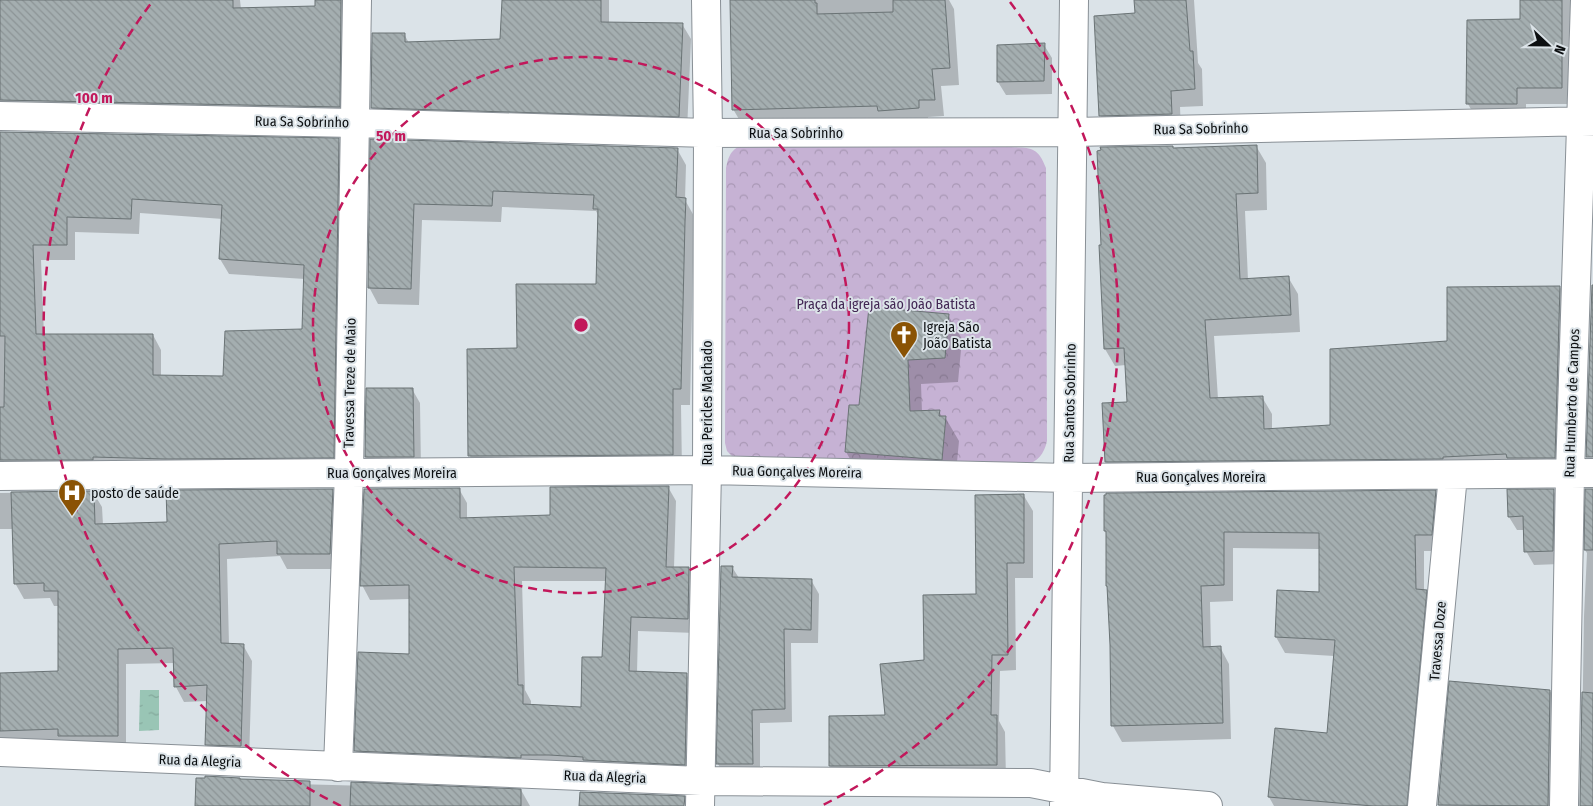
<svg xmlns="http://www.w3.org/2000/svg" width="1593" height="806" font-family="'Fira Sans Condensed',sans-serif">
  <defs>
    <pattern id="park-crowns" width="20" height="18" patternUnits="userSpaceOnUse" patternTransform="scale(1.25)"><rect width="20" height="18" fill="#c6b2d4"/><path d="M2 6a3 3 0 1 1 6 0M12 15a3 3 0 1 1 6 0" fill="none" stroke="#a998b5"/></pattern>
    <pattern id="water-ripples" width="26" height="14" patternUnits="userSpaceOnUse" patternTransform="scale(1.25)"><rect width="26" height="14" fill="#99c5b5"/><path d="M2 4q2-2 4 0t4 0M15 11q2-2 4 0t4 0" fill="none" stroke="#83a89b"/></pattern>
    <pattern id="building-back-hatch" width="6" height="6" patternUnits="userSpaceOnUse" patternTransform="scale(1.25)"><rect width="6" height="6" fill="#a4aeb0"/><path d="M-1 5l2 2M0 0l6 6M5-1l2 2" fill="none" stroke="#8c9496"/></pattern>
  </defs>
  <rect width="100%" height="100%" fill="#dbe3e8"/>
  <path fill="url(#park-crowns)" d="M754,141L1011,147C1031,148 1038,147 1046,168L1047,441C1044,454 1038,462 1025,465L734,458L727,451L725,443L726,168C730,148 736,147 754,141Z"/>
  <path fill="url(#water-ripples)" d="M140,690H159V730L139,731Z"/>
  <path fill="#0003" fill-rule="evenodd" d="M0,0H240L241,9L316,7V0H353L348,122L0,118Z
    M503,0H609V24H682L691,39L687,131L381,123L372,108L404,34L409,43L501,41Z
    M731,0H949L954,9L959,85L941,86L944,116L928,117V125L743,126L733,109Z
    M1136,0H1194L1198,63L1202,69L1203,106L1180,107L1181,131L1110,132L1100,115L1137,15Z
    M1521,0H1570L1571,104H1526V120H1477L1468,104L1522,20Z
    M1044,45L1052,58V94L1006,95L998,82Z
    M0,133L338,140L347,155L342,472L0,478ZM140,213L223,219L220,259L229,274L305,279L303,330L225,377H161V350L153,335L44,336L41,260H75V232L139,234Z
    M372,140L677,149L686,165L685,200L694,216L690,405H681L682,471L479,472L470,456L468,350H518L598,285L599,217L596,211L502,207L501,222L422,220L419,305L378,304L369,287Z
    M1256,146L1266,163L1267,210L1245,211L1248,280L1288,277L1298,294L1300,332L1214,336L1218,399L1262,397L1272,414V430L1331,427L1448,343L1560,287L1569,304L1564,474L1116,479L1106,462L1129,403L1126,365L1115,366L1105,349L1173,149Z
    M948,315L962,339L958,382L921,384L922,412L939,411L942,417H945L959,441L955,483L860,476L846,452L860,407Z
    M412,389L420,403L421,470L374,471L366,457Z
    M668,487L676,501L674,568H689L697,582L696,633L638,631L637,673L686,674L695,689L693,778L364,765L356,751L411,655L410,599L370,600L362,585L459,489L467,503V519L551,516ZM522,581H606L604,659L582,708L531,706V701L525,690Z
    M1593,489V806H1581L1584,616L1587,553L1585,550L1587,490Z
    M332,490L341,505L338,569H287L280,556L227,559L229,645H243L252,661L249,761L215,760L207,745L208,701L184,702L176,687L175,663L126,664V750L0,747V675L59,672V606H54L50,598L24,599L15,583L14,529H0V493L93,492L102,507L103,525L169,523Z
    M1553,490L1561,504L1560,564L1534,565L1526,551L1525,530H1517L1509,517Z
    M1435,491L1445,508L1441,551H1424V591H1426L1435,607L1418,806H1274L1269,797L1328,734L1334,656L1285,653L1276,637L1321,593L1320,549L1233,548V601L1210,602L1211,648L1220,647L1229,664L1231,739L1122,742L1113,726L1107,535L1105,531Z
    M1024,496L1033,511V578H1015L1016,670L1000,671L999,721L1005,732L1006,780L839,781L830,766L886,717L926,661L977,595Z
    M722,567H732L739,578L811,580L819,594L818,643H791L792,722L760,723V777L726,778L718,764Z
    M1451,682L1550,691L1562,711L1560,806H1439Z
    M240,780L258,783L521,790L530,806H196Z"/>
  <path fill="url(#building-back-hatch)" stroke="#6a7375" fill-rule="evenodd" d="M0,0H233V8L315,6V0H341L340,107L0,100Z
    M502,0H601V22L683,23L679,117L371,108L372,33H405V42L500,39Z
    M730,0H815V3H817V14L893,12V0H945L950,68L932,69L935,100H919V108L878,111L877,106L732,110Z
    M1134,0H1186L1190,51H1193L1195,89L1171,91L1172,114L1099,116L1094,16L1135,13Z
    M1520,0H1562V88H1517V104H1466L1467,20L1520,19Z
    M1045,43L1044,81L997,82V45Z
    M0,132L339,138L334,458L166,459L93,457V460H0V407H4L5,336H0ZM132,199L222,205L219,259L304,265L302,329L225,331L223,376L153,375V334H36L33,245H67V217L131,219Z
    M370,139L678,148L676,197L686,198L685,222L681,389H673V455L468,456L467,349L517,348L516,284H596L598,209H593L594,195L493,191L492,206L414,204L411,289L368,288Z
    M1257,145L1258,193L1236,194L1240,279L1289,276L1291,315L1205,320L1210,398L1263,396L1264,429L1330,425V349L1447,341V287L1560,286L1555,458H1507L1506,454L1443,457V459L1105,462L1102,403L1127,402L1124,348L1104,349L1099,245H1101L1097,151L1101,150L1100,147L1173,146V148Z
    M1592,285H1593V457H1586Z
    M869,307L949,314L945,358L908,360L910,411L940,410L939,416H946L942,460L845,452L849,405H859Z
    M366,388H413L414,457H365Z
    M669,486L666,567H689L688,619L631,617L629,671L687,673L685,765L583,760V757L549,755H521V758L354,751L358,652L409,654V585L360,586L364,489L460,488V518L550,515V487ZM514,567L606,568L602,657H582L581,707L523,704V685H518Z
    M333,489L330,554H277V541L219,544L221,643L244,644L241,746L205,745L207,685L174,687L173,648L118,649V736H58V729L0,731V673L58,671V591H44V583L14,584L11,492L94,491L95,524L167,522L166,490Z
    M1507,489H1554L1553,551L1524,552L1523,516L1508,517Z
    M1585,489H1593V550H1584Z
    M1436,490L1432,535H1415L1416,589L1427,590L1407,806H1373L1268,797L1275,728L1327,733L1335,640L1275,637L1277,590L1319,592V533L1224,532V585L1201,586L1203,647L1221,646L1223,723L1111,726L1110,645L1107,586H1106V531H1104V495H1106V493Z
    M1024,494V563H1007L1008,655H992L991,715H997V765L829,766V716L885,715L880,664L924,660L923,595L976,594L975,495Z
    M721,566H733L732,577L812,579L811,630L784,629L785,709L752,710L753,764H716Z
    M1449,681L1550,690L1548,806L1438,805Z
    M1582,692L1593,693V806H1580Z
    M205,776L240,778V779L310,781V806H195L196,778H205Z
    M351,782L521,789V806H350Z
    M580,792L685,796L684,806H579Z"/>
  <g fill="none" stroke-linecap="round" stroke-linejoin="round">
    <defs>
      <path id="minor" d="M0,116L354,123L708,133L1073,132L1593,121
        M0,476L707,470L1069,478L1593,473
        M0,752L701,781L1031,783L1102,797L1208,806
        M338,767L349,473L357,0
        M700,806L707,470L708,133L706,0
        M1064,806L1074,0
        M1422,806L1453,475
        M1564,806L1570,473L1585,0"/>
    </defs>
    <use href="#minor" stroke="#899096" stroke-width="30"/>
    <use href="#minor" stroke="#fff" stroke-width="28"/>
  </g>
  <g fill="none" stroke="#c2185b" stroke-width="2.5" stroke-dasharray="9 6">
    <circle cx="581" cy="325" r="268"/>
    <path d="M341 806A537 537 0 0 1 152 2M1010 2A537 537 0 0 1 821 806"/>
  </g>
  <defs>
    <symbol id="church-pin" viewBox="-11 -11 22 30"><path d="M0 17L-7.5 6A9.5 9.5 0 1 1 7.5 6Z" fill="#8a5305" stroke="#dbe3e8"/><path d="M-1.2-6h2.4v3.5h3.3v2.4h-3.3V6h-2.4V-.1h-3.3v-2.4h3.3Z" fill="#fff"/></symbol>
    <symbol id="hospital-pin" viewBox="-11 -11 22 30"><path d="M0 17L-7.5 6A9.5 9.5 0 1 1 7.5 6Z" fill="#8a5305" stroke="#dbe3e8"/><path d="M-5-5h3v3.5h4V-5h3V5h-3V1.5h-4V5h-3Z" fill="#fff"/></symbol>
  </defs>
  <g fill-rule="evenodd">
    <use href="#church-pin" x="888" y="319" width="32" height="43"/>
    <use href="#hospital-pin" x="56" y="477" width="32" height="43"/>
  </g>
  <g text-anchor="middle" dominant-baseline="central" stroke-width="4" stroke-linejoin="round" paint-order="stroke">
    <g font-size="14" fill="#0c0f11" stroke="#dbe3e8">
      <text transform="translate(302 122) rotate(1)">Rua Sa Sobrinho</text>
      <text transform="translate(1201 129) rotate(-1)">Rua Sa Sobrinho</text>
      <text x="796" y="133">Rua Sa Sobrinho</text>
      <text transform="translate(350 383) rotate(-89)">Travessa Treze de Maio</text>
      <text transform="translate(707 403) rotate(-90)">Rua Pericles Machado</text>
      <text transform="translate(1070 403) rotate(-89)">Rua Santos Sobrinho</text>
      <text transform="translate(1572 403) rotate(-88)">Rua Humberto de Campos</text>
      <text transform="translate(797 472) rotate(1)">Rua Gonçalves Moreira</text>
      <text x="392" y="473">Rua Gonçalves Moreira</text>
      <text x="1201" y="477">Rua Gonçalves Moreira</text>
      <text transform="translate(1438 641) rotate(-85)">Travessa Doze</text>
      <text transform="translate(200 761) rotate(2)">Rua da Alegria</text>
      <text transform="translate(605 777) rotate(2)">Rua da Alegria</text>
    </g>
    <g font-size="14" fill="#422754" stroke="#dbe3e8">
      <text x="886" y="304">Praça da igreja são João Batista</text>
    </g>
    <g font-size="14" fill="#0c0f11" stroke="#dbe3e8" text-anchor="start">
      <text x="923" y="327">Igreja São<tspan x="923" dy="16">João Batista</tspan></text>
      <text x="91" y="493">posto de saúde</text>
    </g>
  </g>
  <circle cx="581" cy="325" r="8" fill="#c2185b" stroke="#dbe3e8" stroke-width="2.5"/>
  <g font-size="15" text-anchor="middle" font-weight="bold" fill="#c2185b" stroke="#dbe3e8" stroke-width="4" stroke-linejoin="round" paint-order="stroke">
    <text x="94" y="103">100 m</text>
    <text x="391" y="141">50 m</text>
  </g>
  <g transform="translate(1548 45) rotate(112)" stroke="#dbe3e8" stroke-width="4" paint-order="stroke">
  <path d="M0-4L9 19L0 12L-9 19Z" fill="#0c0f11"/>
  <text y="-8" font-size="14" font-weight="bold" text-anchor="middle" fill="#0c0f11">N</text>
  </g>
</svg>
